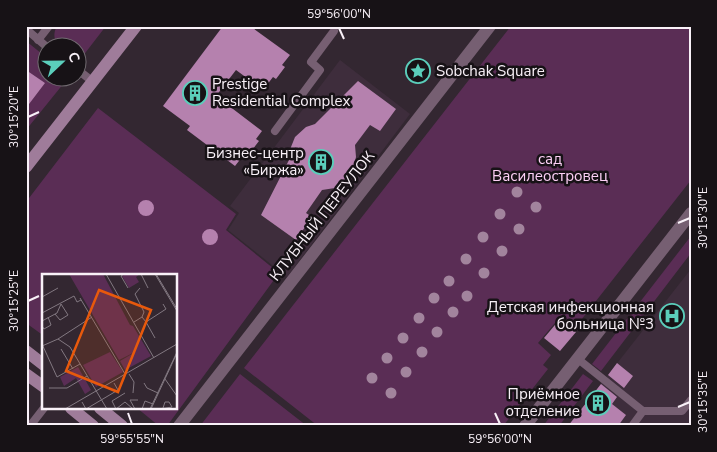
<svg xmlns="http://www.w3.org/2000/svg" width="717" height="452" font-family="'Nunito Sans',sans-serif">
  <rect width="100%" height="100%" fill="#332731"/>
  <path fill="#3e2d3c" d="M340,60L410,114L287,277L228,230L239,213L230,206Z
    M691,269V426H568L604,380Z"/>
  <path fill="#5a2d55" d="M57,26H106L79,61L78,60V48C73,48 68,48 64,48C54,45 52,34 57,26Z
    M511,26H691V180L574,329L560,317L538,343L551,355L543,365L548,369L503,426H318L244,368Z
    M26,41L47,58L48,78H68L26,130Z
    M98,108L236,214L226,230L279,273L167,426H159L137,408H176V276H44V336L26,323V202Z
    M691,236V253L601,371L592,364Z
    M240,374L307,426H200Z
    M583,374L593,381L559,426H543Z"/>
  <path fill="#b581ae" d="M223,26H250L290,55L282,65L285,67L276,79L273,77L263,90L236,70L216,96L262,131L256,139L259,141L249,154L246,152L235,166L187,130L190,126L163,106Z
    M26,70L45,83L26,108Z
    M358,81L396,109L380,131L370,125L355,145L356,157L352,172L342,184L335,188L322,190L306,213L312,217L296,240L261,215L289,160V152L295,137L306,127L315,124Z
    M138 208a8 8 0 1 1 16 0a8 8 0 1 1-16 0Z
    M202 237a8 8 0 1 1 16 0a8 8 0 1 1-16 0Z
    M560,319L576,332L560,351L544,338Z
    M617,363L633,376L624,388L608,375Z
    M601,384L617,397L612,404L626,415L618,426H568Z"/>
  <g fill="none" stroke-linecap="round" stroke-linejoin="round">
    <path stroke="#765f72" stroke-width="8" d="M26,29L48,48
      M38,40L49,26
      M78,70L92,81
      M275,131L320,70L311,62L334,31
      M578,359L643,411L632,426
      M643,411H682L691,400
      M30,426L44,408"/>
    <path stroke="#765f72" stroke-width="12" d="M179,426L490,26
      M525,426L691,213"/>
    <path stroke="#9f7c9a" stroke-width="12" d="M26,167L136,26
      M26,351L44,365
      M26,374L44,387
      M71,408L93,426
      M100,408L122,426"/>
  </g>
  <g fill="#a2849d">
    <circle cx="517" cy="192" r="5.5"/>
    <circle cx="536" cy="207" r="5.5"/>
    <circle cx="500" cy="214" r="5.5"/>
    <circle cx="519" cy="229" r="5.5"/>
    <circle cx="483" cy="237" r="5.5"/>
    <circle cx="502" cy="251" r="5.5"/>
    <circle cx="466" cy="259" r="5.5"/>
    <circle cx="484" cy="273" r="5.5"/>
    <circle cx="449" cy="281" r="5.5"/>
    <circle cx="467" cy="296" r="5.5"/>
    <circle cx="434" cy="298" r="5.5"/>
    <circle cx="453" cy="312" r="5.5"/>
    <circle cx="419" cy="318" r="5.5"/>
    <circle cx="437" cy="332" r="5.5"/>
    <circle cx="403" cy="338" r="5.5"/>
    <circle cx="422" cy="352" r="5.5"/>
    <circle cx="387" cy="358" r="5.5"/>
    <circle cx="406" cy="372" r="5.5"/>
    <circle cx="372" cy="378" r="5.5"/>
    <circle cx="391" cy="393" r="5.5"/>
  </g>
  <path fill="none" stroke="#f9f1f8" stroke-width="2" d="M339,28L344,39M28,117L39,112M678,223L690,218M28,301L39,296M678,407L690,402M128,413L132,424M495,413L500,424"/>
  <defs>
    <symbol id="sight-ring" viewBox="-11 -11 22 22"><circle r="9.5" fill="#171216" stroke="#5bcebb" stroke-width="1.5"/><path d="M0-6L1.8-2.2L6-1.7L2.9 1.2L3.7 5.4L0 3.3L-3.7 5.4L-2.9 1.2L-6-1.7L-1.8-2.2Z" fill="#5bcebb"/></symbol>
    <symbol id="building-ring" viewBox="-11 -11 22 22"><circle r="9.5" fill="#171216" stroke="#5bcebb" stroke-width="1.5"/><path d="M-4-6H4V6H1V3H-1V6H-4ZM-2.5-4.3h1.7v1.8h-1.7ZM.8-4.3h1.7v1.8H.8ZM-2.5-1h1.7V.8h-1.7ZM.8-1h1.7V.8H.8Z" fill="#5bcebb"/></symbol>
    <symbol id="hospital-ring" viewBox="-11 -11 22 22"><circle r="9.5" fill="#171216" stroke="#5bcebb" stroke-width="1.5"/><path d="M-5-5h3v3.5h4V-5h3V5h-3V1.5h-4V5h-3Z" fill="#5bcebb"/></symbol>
  </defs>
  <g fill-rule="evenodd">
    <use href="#sight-ring" x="404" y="57" width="28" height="28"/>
    <use href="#building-ring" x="181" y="79" width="28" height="28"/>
    <use href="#building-ring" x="307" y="148" width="28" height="28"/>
    <use href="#hospital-ring" x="658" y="302" width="28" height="28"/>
    <use href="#building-ring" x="584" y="389" width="28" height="28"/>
  </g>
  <g text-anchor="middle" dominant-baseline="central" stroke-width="5" stroke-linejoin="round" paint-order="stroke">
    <g font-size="15" fill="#f9f1f8" stroke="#171216" text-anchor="end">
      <text x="436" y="71" text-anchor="start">Sobchak Square</text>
      <text x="212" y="84" text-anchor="start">Prestige<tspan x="212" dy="17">Residential Complex</tspan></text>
      <text x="304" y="153">Бизнес-центр<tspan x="304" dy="17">«Биржа»</tspan></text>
      <text x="654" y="307">Детская инфекционная<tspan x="654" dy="17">больница №3</tspan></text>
      <text x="580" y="394">Приёмное<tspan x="580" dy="17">отделение</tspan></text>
    </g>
    <g font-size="15" fill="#fdd0f6" stroke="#171216">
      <text x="550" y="159">сад<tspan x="550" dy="17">Василеостровец</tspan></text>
    </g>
    <g font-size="15" fill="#f9f1f8" stroke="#171216">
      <text transform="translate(322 216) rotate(-52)">КЛУБНЫЙ ПЕРЕУЛОК</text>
    </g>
  </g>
  <g transform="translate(42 274)">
    <rect width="135" height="135" fill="#332731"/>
    <path d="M27,0H61L88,51L91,52L109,82L83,96L78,87L95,77L77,86ZM84,0H98L94,3L97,8L87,14L80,2ZM68,78L81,98L54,113L41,91ZM36,93L49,116L43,120L34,104L22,112L18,103Z" fill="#5a2d55"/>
    <path fill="none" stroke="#827881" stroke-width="1" d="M64,0L112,84M82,0L79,2L86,14M99,0L106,14M113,0L135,37M114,0L135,35M98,14L93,20L102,38L100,43M0,23L16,14M38,24L83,100M0,39L32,22L35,28L39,26M13,40L18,46L26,41L19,30M0,47L15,39L19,30M92,48L100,43L104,48L124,35L121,30M104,48L113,64M0,52L2,55L9,51L6,43M16,65L28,73L65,135M0,70L15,103L38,90M0,72L16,65L50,43M19,75L31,95M87,100L92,108L91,119M123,105L135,122M102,109L105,114L116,119M7,114H25L45,102M83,119L70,127L74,135L83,128L91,135M40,128L44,135L76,116L72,109M23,135L135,70M93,135L88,126H96M100,135L103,127L111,130M108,135L135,78M109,135L135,79M118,135L130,133L127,128H123L121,134"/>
    <path fill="#e8590c" fill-opacity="0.15" stroke="#e8590c" stroke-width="2.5" d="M57,16L109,36L76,118L24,97Z"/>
    <rect width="135" height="135" fill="none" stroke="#f9f1f8" stroke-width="2.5"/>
  </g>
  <rect width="717" height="452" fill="none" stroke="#171216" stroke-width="55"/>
  <g transform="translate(62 62) rotate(68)"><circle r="24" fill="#171216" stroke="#716b70"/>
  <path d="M0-4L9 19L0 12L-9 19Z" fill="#5bcebb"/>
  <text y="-8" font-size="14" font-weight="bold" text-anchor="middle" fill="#f9f1f8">С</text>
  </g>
  <rect x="28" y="28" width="662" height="396" fill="none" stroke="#f9f1f8" stroke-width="2"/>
  <g font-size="12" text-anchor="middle" fill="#f9f1f8">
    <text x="339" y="18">59°56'00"N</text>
    <text transform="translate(14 117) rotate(-90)" y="4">30°15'20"E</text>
    <text transform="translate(703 218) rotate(-90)" y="4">30°15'30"E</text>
    <text transform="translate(14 301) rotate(-90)" y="4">30°15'25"E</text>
    <text transform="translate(703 402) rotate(-90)" y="4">30°15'35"E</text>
    <text x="132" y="443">59°55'55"N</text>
    <text x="500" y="443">59°56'00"N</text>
  </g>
</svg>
